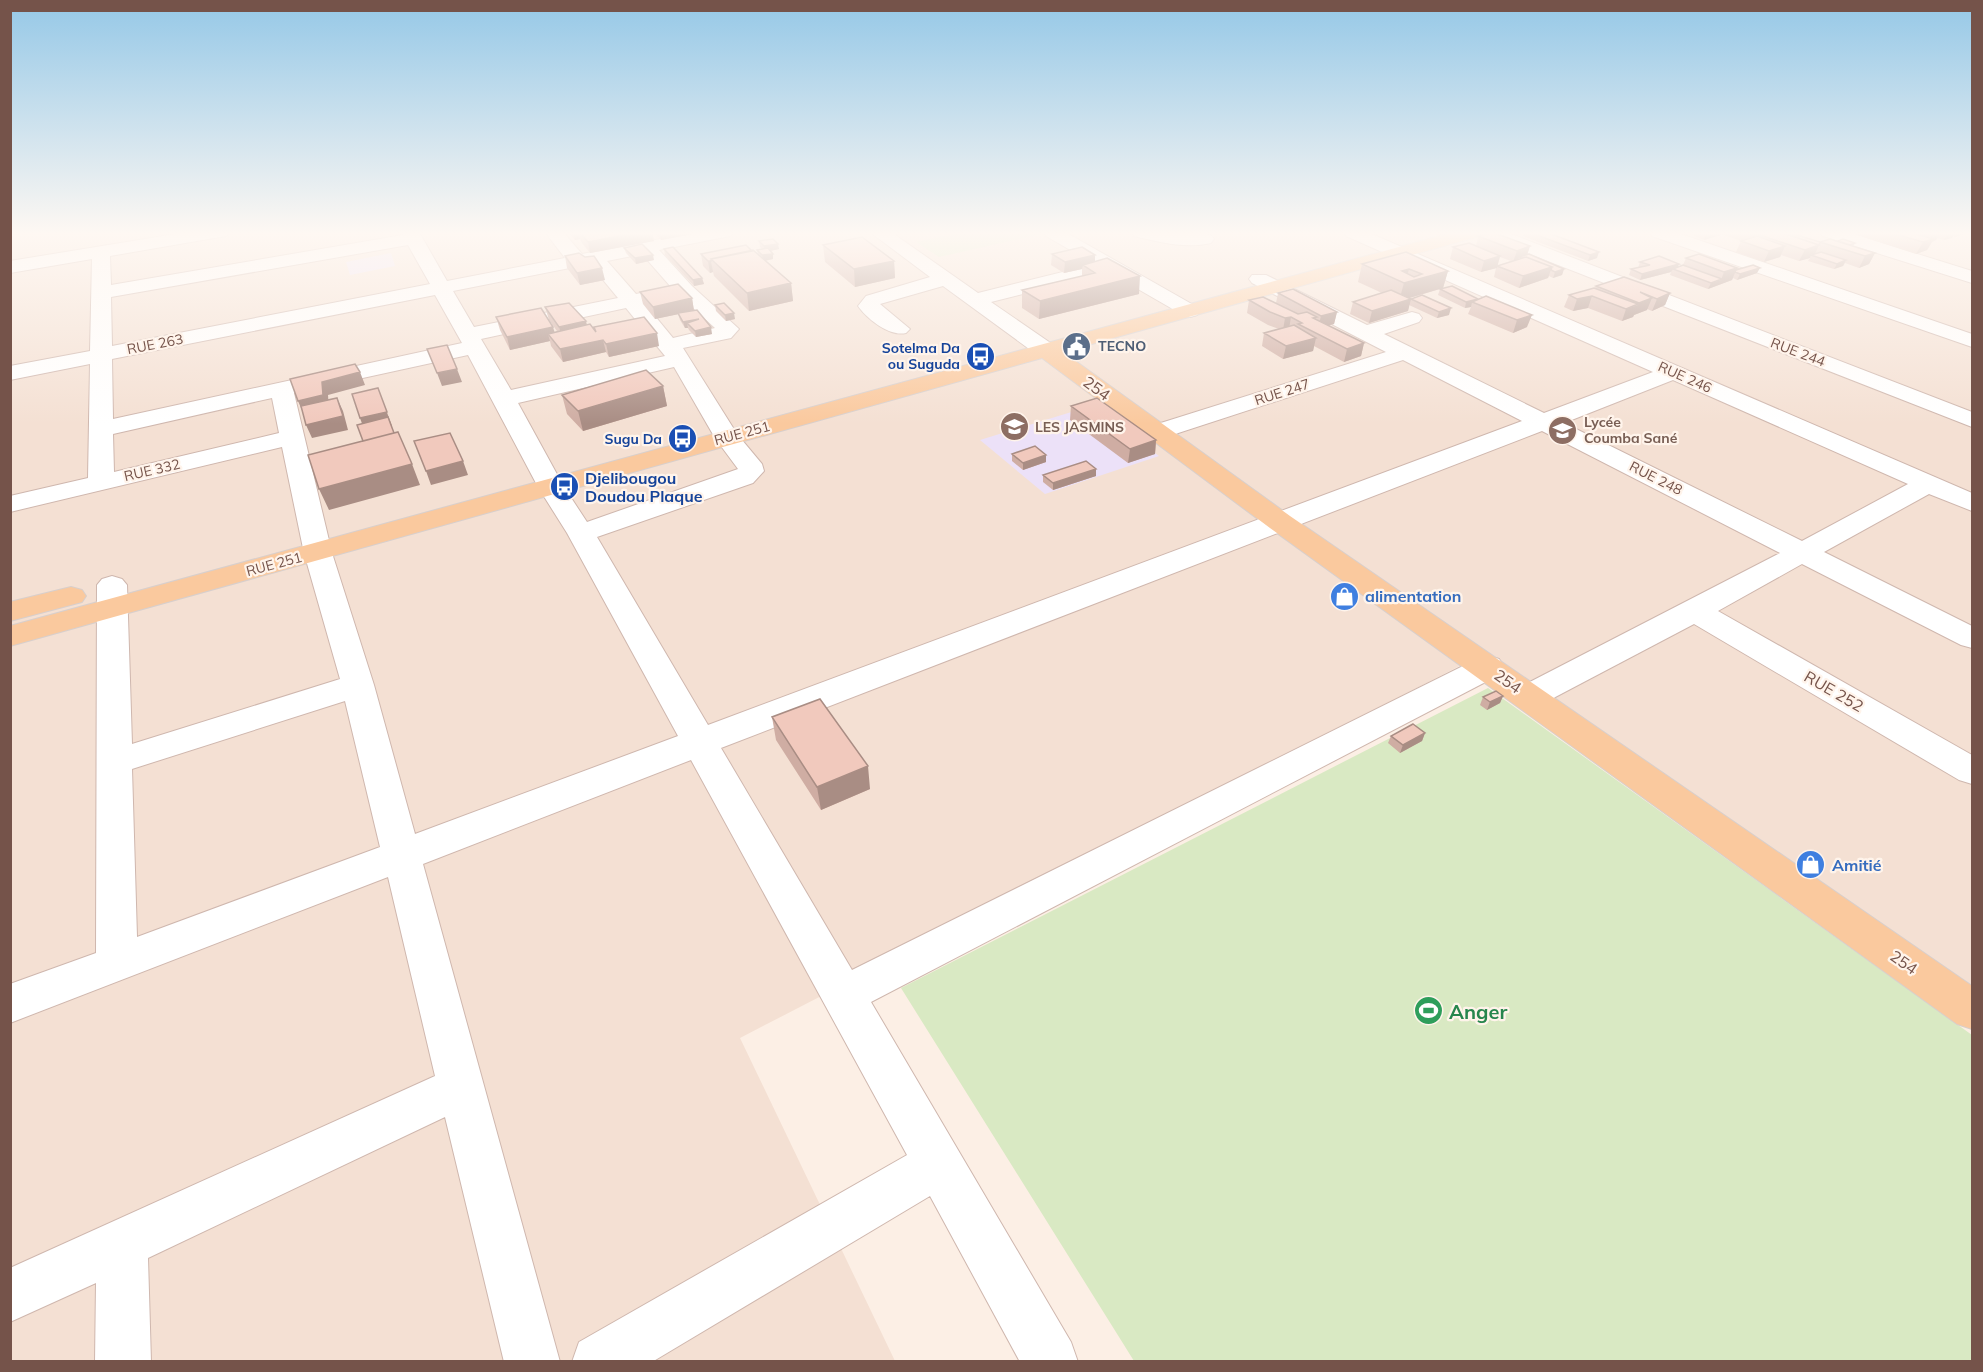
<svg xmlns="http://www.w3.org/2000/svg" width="1983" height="1372" font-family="Mulish,sans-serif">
  <rect width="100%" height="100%" fill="#fcefe5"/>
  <path fill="#f4e0d3" d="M10,232H1972V1009L1471,660L740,1038L895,1361H11Z"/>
  <path fill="#ece1f8" d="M391,253L395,266L350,275L346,262Z
    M1091,406L1159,456L1045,494L980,440Z"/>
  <path fill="#d9e9c3" d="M963,232H1039L1042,234L939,257L916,242Z
    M1488,688L1972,1035V1361H1134L901,988Z"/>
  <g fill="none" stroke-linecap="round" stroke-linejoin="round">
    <defs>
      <path id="minor" d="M188,232H229L226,236L220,237L110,256L111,285L403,235L401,232H419L447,281L565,258L545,232H563L582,254L697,232H733L730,236L659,250L692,286L739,329L731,338L683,348L737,434L762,464L764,471L753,483L597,537L708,725L1522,421L1403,360L1166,437L1157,439L1148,437L1145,432L1148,427L1386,352L1252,283L1249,279L1252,275H1266L1367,325L1412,312L1419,314L1422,318L1419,322L1384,334L1544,413L1653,372L1346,236L1343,232H1367L1972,493V511L1929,494L1824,552L1972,626V648L1961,645L1802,564L1718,611L1972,755V784L1959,780L1694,624L1542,704L1530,707L1518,704L1513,696L1518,688L1780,553L1542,431L721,748L852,970L1477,659L1488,656L1499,659L1504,667L1499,675L871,1002L1071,1342L1078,1362H1020L930,1196L652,1362H572L579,1342L907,1155L691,760L423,864L560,1362H504L445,1117L148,1258L151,1362H95L96,1283L10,1322V1268L435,1076L388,877L10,1023V984L96,953L97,585L102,579L112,576L122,579L127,585L132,744L340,679L304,553L282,447L10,512V496L88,478L90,364L10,380V366L90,351L92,259L10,273V261ZM408,245L430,284L112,346L111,297ZM642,254L671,287L636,294L607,261ZM590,264L618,298L474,327L453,291ZM435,295L462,343L113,419L112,359ZM681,297L715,328L673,338L645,304ZM626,308L665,356L511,390L481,339ZM468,355L538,487L567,533L678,736L415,834L374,685L332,553L294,393ZM674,367L715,438L738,469L587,522L564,487L518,403ZM1673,380L1908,484L1802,541L1564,423ZM272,398L279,433L114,472L113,434ZM345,701L380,847L137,937L132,769Z
        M870,232H891L978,293L1083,267L1090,269L1093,273L1090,277L991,302L1052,344L1055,349L1052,354L1044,356L1036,354L943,286L880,304L910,329L906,333C890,337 867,319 858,306L866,296L930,277Z
        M1043,232H1065L1197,307L1200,311L1197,315L1190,317L1183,315L1046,236Z
        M1131,232L1205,234L1211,235L1214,239L1211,243C1186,249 1158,242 1134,236Z
        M1481,232H1506L1972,412V427L1484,236Z
        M1649,232H1675L1972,334V347L1652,236Z
        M1820,232H1847L1972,271V283L1823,236Z"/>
      <path id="major" d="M1454,232H1483L1480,236L1063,352L1290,516L1972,986V1029L1957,1024L1270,528L1042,358L10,646V626Z
        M71,587L82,590L86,596L82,602L10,621V602Z"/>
    </defs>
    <use href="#minor" stroke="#cfb7ae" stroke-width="2"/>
    <use href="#major" stroke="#d8cfcc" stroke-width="2"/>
    <use href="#minor" fill="#fff" fill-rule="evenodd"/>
    <use href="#major" fill="#fac99e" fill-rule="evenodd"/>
  </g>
  <path fill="#cfada3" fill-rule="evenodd" d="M568,232H652L654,241L590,253L582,243L580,239L575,240Z
    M653,232H703L661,240Z
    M1524,232H1546L1597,258L1588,261L1523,236Z
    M1696,232H1780L1820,242L1838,241L1855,243L1853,246L1875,253L1869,264L1859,268L1845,263L1843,266L1834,269L1808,261L1810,258L1799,261L1781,255L1780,257L1764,262L1736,252L1741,241L1721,234L1720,235L1704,240L1694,236Z
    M1852,232H1968L1955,237L1953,236L1952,238L1944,240L1937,238L1936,240L1932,242L1927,250L1916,254L1851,233Z
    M1478,236L1530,246L1527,255L1564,269L1562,275L1553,278L1549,276L1548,278L1519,288L1494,277L1496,268L1481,272L1450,259L1453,247L1476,246ZM1500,257L1511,261L1497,266Z
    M759,241L779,249L770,251L773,259L765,261L791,283L793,301L749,311L714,276L713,272L710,273L703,266L701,254L752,251L758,254L757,250L762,249L760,247Z
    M823,245L894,261L895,278L855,287L825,262Z
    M624,248L654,260L636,264L626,253Z
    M664,249L702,278L704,284L694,286L665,255Z
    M1052,254L1095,255V261L1139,294L1039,319L1022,308V290L1082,276V269L1064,273L1051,265Z
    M565,256L605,280L580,285L567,268Z
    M1686,258L1737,268L1736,270L1757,273L1737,280L1733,278L1732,280L1708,289L1670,275L1671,272L1640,280L1629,275L1631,269L1638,268L1640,262L1678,267L1683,265Z
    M1362,264L1448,271L1443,288L1478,299L1486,296L1527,327L1513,333L1468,314L1471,307L1465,308L1438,295L1440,289L1410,298L1449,315L1437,318L1409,305L1408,311L1369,323L1350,314L1353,302L1382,293L1358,282Z
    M1596,286L1670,293L1665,305L1652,311L1647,309V310L1634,315L1633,317L1622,321L1588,308L1573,311L1564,307L1569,295L1595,288Z
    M640,292L692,298L694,311L712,334L696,337L689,330L688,328H685L680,320L678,314L655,319L643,304Z
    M1278,293L1337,312L1334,324L1328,326L1364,343L1361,356L1344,362L1314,346L1313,351L1283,359L1262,346L1264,333L1279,329L1268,325L1247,313L1249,300L1276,303Z
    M715,305L735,319L726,321L716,311Z
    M545,307L586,321V325L595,330L659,346L609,357L606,352L563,362L551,346L550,341L510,350L500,330L496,317L555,332L557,331L549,320Z
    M663,386L667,406L583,431L567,414L562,395Z
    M1071,406L1156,440L1155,454L1128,463L1070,420Z
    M1012,454L1046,462L1023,470L1012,461Z
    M1096,469V476L1053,490L1043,482V475Z
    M1503,696L1500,703L1487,710L1480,705L1483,697Z
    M772,717L870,789L821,810L776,740Z
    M1425,733L1422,741L1400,753L1388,743L1391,736Z"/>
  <path fill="#a98d84" d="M573,232H602H579L580,239L575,240Z
    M639,232H652L654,241L590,253L588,242Z
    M659,232H703L661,240Z
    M1715,232H1722L1720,235L1704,240L1706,234Z
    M1759,232H1768L1760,235L1757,242L1750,244L1755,233Z
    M1933,232H1941L1936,240L1932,242L1927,250L1916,254L1923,242L1929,240Z
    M1955,232L1952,238L1944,240L1947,235Z
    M1958,232H1968L1955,237Z
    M778,244L779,249L765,252L764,246Z
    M1819,245L1814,256L1811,255L1810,258L1799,261L1805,250Z
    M1530,246L1526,258L1519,257L1518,260L1513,262L1517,251Z
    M1785,246L1780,257L1764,262L1769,251Z
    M1599,252L1597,258L1588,261L1590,255Z
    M1875,253L1869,264L1859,268L1865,256Z
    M773,254V259L763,261L762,255Z
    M653,255L654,260L636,264L635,258Z
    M1095,255V266L1083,265L1082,269L1064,273L1065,262Z
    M1500,256L1497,268L1481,272L1484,261Z
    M1846,260L1843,266L1834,269L1837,264Z
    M708,261H711L713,272L710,273Z
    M894,261L895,278L855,287L854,269Z
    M1679,264L1677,270L1673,269L1671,272L1640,280L1642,274Z
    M1552,267L1548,278L1519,288L1523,276Z
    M602,268L605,280L580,285L577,273Z
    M1737,268L1732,280L1708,289L1711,283L1721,280L1724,272Z
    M1760,268L1757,273L1737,280L1740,274Z
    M1409,269L1405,283L1448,271L1443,288L1399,301L1404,283L1402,271Z
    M1564,269L1562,275L1553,278L1555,272Z
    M1140,276L1139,294L1039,319L1040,301Z
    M702,278L704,284L694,286L693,280Z
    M791,283L793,301L749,311L747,293Z
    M1670,293L1665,305L1652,311L1657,299Z
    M1592,296L1588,308L1573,311L1577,299Z
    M692,298L694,311L655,319L653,307Z
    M1652,298L1647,310L1634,315L1633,317L1622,321L1626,309L1638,305L1639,303Z
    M1411,299L1408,311L1369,323L1372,311Z
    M1478,299L1472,302L1471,307L1465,308L1466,302Z
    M1451,308L1449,315L1437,318L1439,312Z
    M1337,312L1334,324L1318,328L1321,316Z
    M734,313L735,319L726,321L725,315Z
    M1532,315L1527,327L1513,333L1517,320Z
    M1291,317L1289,329L1283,330L1285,318Z
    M699,319L687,323L688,328H685L683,322Z
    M586,321L589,334L563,340L559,327Z
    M553,327L557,340L548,334L550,341L510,350L507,337Z
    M711,327L712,334L696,337L695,331Z
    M657,333L659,346L609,357L606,344Z
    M1316,338L1313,351L1283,359L1286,346Z
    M603,340L606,352L563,362L560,349Z
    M1364,343L1361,356L1344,362L1347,349Z
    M457,369L462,382L442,386L437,373Z
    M360,372L365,385L328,395L329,409L304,415L298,401L322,382Z
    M663,386L667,406L583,431L578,411Z
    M378,388L392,426L365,432L360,418Z
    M337,398L343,411L348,430L312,438L306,425Z
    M1156,440L1155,454L1128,463L1130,449Z
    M1046,455V462L1023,470V463Z
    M463,461L468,475L431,485L426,471Z
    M412,464L420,485L329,510L319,489Z
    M1096,469V476L1053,490V483Z
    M1503,696L1500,703L1487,710L1490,702Z
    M1425,733L1422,741L1400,753L1403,745Z
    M868,766L870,789L821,810L817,787Z"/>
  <path fill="#f1c9bd" stroke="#a98d84" stroke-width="1.5" fill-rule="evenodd" d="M579,232H639L588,242Z
    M1492,232L1530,246L1517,251L1478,236Z
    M1529,232H1546L1599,252L1590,255Z
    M1699,232H1715L1706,234Z
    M1769,232H1780L1819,245L1805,250L1760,235Z
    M1781,232H1787L1820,242L1819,245Z
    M1888,232H1911L1933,239L1923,242Z
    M1941,232H1955L1947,235L1940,233Z
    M1757,236L1785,246L1769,251L1741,241Z
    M862,237L894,261L854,269L823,245Z
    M773,239L778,244L764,246L759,241Z
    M1830,239L1875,253L1865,256L1820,242Z
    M1843,239L1855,243L1850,245L1838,241Z
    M1469,243L1500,256L1484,261L1453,247Z
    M642,244L653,255L635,258L624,248Z
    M746,245L752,251L711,259V261H708L701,254Z
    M673,247L702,278L693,280L664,249Z
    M1082,247L1095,255L1065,262L1052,254Z
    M768,248L773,254L762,255L757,250Z
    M753,250L791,283L747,293L711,259Z
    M1406,252L1448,271L1404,283L1362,264ZM1409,269L1422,274L1414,277L1402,271Z
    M1821,252L1846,260L1837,264L1811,255Z
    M579,253L585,257L594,256L602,268L577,273L565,256Z
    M1529,254L1564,269L1555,272L1551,270L1552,267L1526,257L1522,258L1519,257Z
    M1699,254L1737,268L1724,272L1686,258Z
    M1659,256L1679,264L1642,274L1631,269L1650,265L1640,262Z
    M1526,257L1552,267L1523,276L1497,266Z
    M1107,258L1140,276L1040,301L1022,290L1095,273L1083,265Z
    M1683,265L1722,279L1711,283L1673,269Z
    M1753,265L1760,268L1740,274L1735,272L1736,270Z
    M1624,277L1670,293L1657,299L1640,292L1652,298L1639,303L1596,286Z
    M678,284L692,298L653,307L640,292Z
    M1452,286L1478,299L1466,302L1440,289Z
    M1594,288L1638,304L1626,309L1592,296L1577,299L1569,295Z
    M1293,289L1337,312L1321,316L1278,293Z
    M1391,290L1411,299L1372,311L1353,302Z
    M1422,295L1451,308L1439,312L1411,299Z
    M1486,296L1532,315L1517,320L1472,302Z
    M1263,297L1298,314L1307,312L1317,317L1313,318L1364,343L1347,349L1298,324L1302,323L1291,317L1285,318L1270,312L1249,300Z
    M569,303L586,321L559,327L545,307Z
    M724,303L734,313L725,315L715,305Z
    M541,308L553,327L507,337L496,317Z
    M697,310L711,327L695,331L687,323L699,319L683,322L678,313Z
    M644,317L657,333L606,344L603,340L560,349L548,334L590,324L596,332L594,327Z
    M1294,325L1316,338L1286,346L1264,333Z
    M447,345L457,369L437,373L427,349Z
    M355,364L360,372L322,382L323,395L298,401L290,379Z
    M646,370L663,386L578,411L562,395Z
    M378,388L387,412L360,418L352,394Z
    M337,398L343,416L306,425L301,406Z
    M1097,398L1156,440L1130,449L1071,406Z
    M388,417L394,433L363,441L357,425Z
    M398,432L412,464L319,489L308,455Z
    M450,433L463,461L426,471L414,441Z
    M1035,446L1046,455L1023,463L1012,454Z
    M1086,461L1096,469L1053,483L1043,475Z
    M1496,691L1503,696L1490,702L1483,697Z
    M820,699L868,766L817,787L772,717Z
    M1413,724L1425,733L1403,745L1391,736Z"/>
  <linearGradient id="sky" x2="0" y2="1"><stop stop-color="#95c8e7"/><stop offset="0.55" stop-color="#fef8f3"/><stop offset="1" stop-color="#fef8f3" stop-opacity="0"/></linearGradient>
  <rect width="1983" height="424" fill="url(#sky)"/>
  <defs>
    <symbol id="civic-disc" viewBox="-11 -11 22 22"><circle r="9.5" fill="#5c6f8a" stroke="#fff4eb"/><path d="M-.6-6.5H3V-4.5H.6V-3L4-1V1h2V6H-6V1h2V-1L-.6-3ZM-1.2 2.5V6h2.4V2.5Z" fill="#fff"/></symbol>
    <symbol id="bus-disc" viewBox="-11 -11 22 22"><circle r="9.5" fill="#1a4fb4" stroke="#fff4eb"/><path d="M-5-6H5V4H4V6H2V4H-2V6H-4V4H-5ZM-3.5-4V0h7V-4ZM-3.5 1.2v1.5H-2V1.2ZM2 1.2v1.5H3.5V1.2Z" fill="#fff"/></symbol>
    <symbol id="school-disc" viewBox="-11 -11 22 22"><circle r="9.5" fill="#8d6e63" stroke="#fff4eb"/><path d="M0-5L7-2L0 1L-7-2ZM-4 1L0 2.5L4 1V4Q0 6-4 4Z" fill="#fff"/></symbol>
    <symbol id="shop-disc" viewBox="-11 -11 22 22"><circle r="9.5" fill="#3f7fe0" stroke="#fff4eb"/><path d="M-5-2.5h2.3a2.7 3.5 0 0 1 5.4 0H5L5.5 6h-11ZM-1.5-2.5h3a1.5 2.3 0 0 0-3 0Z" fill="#fff"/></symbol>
    <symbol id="stadium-disc" viewBox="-11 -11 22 22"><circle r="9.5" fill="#2e9e5b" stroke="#fff4eb"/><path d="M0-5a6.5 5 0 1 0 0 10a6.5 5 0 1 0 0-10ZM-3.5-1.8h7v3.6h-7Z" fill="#fff"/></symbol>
  </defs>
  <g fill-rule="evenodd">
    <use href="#civic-disc" x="1060" y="330" width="33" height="33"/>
    <use href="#bus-disc" x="964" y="340" width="33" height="33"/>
    <use href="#school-disc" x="998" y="410" width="33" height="33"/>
    <use href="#school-disc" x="1546" y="414" width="33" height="33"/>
    <use href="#bus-disc" x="666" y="422" width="33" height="33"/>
    <use href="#bus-disc" x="548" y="470" width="33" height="33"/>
    <use href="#shop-disc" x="1328" y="580" width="33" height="33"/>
    <use href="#shop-disc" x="1794" y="848" width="33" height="33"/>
    <use href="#stadium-disc" x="1412" y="994" width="33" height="33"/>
  </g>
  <g text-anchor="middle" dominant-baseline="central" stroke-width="4.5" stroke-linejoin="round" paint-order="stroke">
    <g font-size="14" fill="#75534a" stroke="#fff4eb">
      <text transform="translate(155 344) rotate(-11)">RUE 263</text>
      <text transform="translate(1798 352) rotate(21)">RUE 244</text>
      <text transform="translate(1685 377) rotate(24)">RUE 246</text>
      <text transform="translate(1282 392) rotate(-18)">RUE 247</text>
      <text transform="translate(742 433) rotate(-15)">RUE 251</text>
      <text transform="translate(152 470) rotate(-13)">RUE 332</text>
      <text transform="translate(1656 478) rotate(27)">RUE 248</text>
      <text transform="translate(274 564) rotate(-15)">RUE 251</text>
    </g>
    <g font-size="14" font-weight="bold" fill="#4e5e75" stroke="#fff4eb" text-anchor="start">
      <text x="1098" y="346">TECNO</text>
    </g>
    <g font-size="14" font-weight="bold" fill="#164399" stroke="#fff4eb" text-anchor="end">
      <text x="960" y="348">Sotelma Da<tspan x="960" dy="16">ou Suguda</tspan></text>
      <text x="662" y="439">Sugu Da</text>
    </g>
    <g font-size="14" font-weight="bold" fill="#785e54" stroke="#fff4eb" text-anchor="start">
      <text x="1584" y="422">Lycée<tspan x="1584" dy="16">Coumba Sané</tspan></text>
      <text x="1035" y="427">LES JASMINS</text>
    </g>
    <g font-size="16" fill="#75534a" stroke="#fff4eb">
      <text transform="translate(1097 388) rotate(36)">254</text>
      <text transform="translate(1508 681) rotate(35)">254</text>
      <text transform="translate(1834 691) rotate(30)">RUE 252</text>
      <text transform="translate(1904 962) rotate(35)">254</text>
    </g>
    <g font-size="16" font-weight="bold" fill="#164399" stroke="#fff4eb" text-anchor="start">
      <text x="585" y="478">Djelibougou<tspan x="585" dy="18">Doudou Plaque</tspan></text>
    </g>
    <g font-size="16" font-weight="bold" fill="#366cbe" stroke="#fff4eb" text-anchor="start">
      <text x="1365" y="596">alimentation</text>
      <text x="1832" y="865">Amitié</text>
    </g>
    <g font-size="20" font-weight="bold" fill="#27864d" stroke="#fff4eb" text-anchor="start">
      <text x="1449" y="1011">Anger</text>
    </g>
  </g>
  <rect width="1983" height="1372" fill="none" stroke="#75534a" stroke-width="24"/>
</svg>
